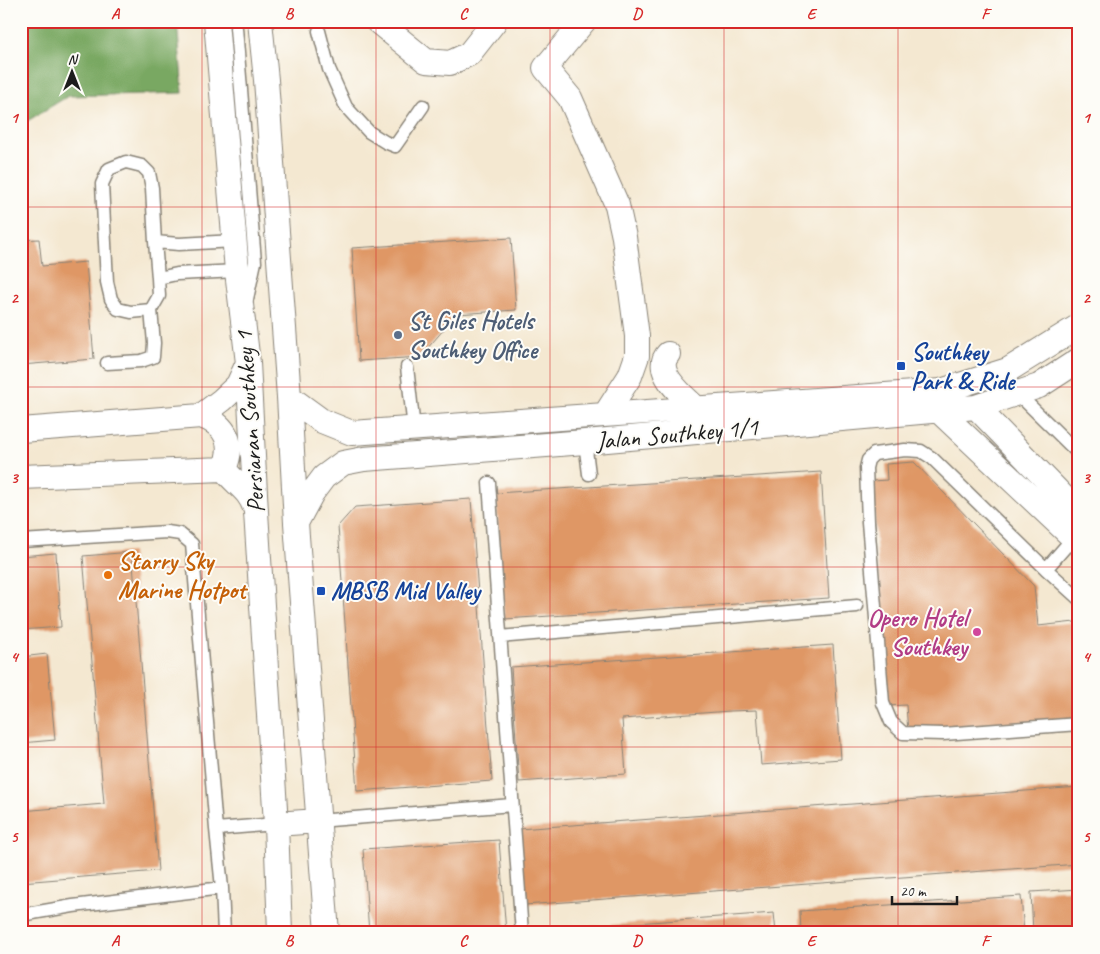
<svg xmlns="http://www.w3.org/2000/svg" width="1100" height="954" font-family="Caveat,sans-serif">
  <rect width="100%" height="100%" fill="#fdfcf7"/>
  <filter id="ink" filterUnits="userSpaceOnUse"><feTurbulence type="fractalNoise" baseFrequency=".02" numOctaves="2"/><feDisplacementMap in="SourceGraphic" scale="10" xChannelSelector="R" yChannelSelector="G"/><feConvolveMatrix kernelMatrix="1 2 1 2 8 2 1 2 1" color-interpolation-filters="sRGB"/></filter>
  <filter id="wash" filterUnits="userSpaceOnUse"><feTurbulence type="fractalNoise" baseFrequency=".0096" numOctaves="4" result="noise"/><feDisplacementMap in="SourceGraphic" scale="20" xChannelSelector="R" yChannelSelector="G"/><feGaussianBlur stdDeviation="1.12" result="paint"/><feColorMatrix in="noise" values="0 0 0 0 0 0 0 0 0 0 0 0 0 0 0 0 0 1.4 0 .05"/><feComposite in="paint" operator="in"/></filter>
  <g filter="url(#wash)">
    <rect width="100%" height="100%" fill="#f4e8d1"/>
    <path fill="#79a862" stroke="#4a623f" d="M21,21H177L183,93L68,96L21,125Z"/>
    <g id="blocks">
      <path fill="#df9765" d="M511,238L516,310L457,314L420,357L359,361L352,248Z
        M39,239L42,266L86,262L94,359L21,365V240Z
        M914,462L1034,586L1038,626L1075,622L1079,626V721L908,732L906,705L887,706L872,481L887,480L886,464Z
        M821,472L829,598L504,619L496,493Z
        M471,499L492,781L357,791L338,526L355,507Z
        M132,552L158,871L21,882V811L104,804L83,556Z
        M56,553L61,627L21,630V556Z
        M833,645L841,759L761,765L757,710L730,711L622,719L626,774L519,782L511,667Z
        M47,654L55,740L21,743V657Z
        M1079,787V864L524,905L519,829Z
        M499,840L506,933H369L363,849Z
        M1079,889V933H1033L1031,892Z
        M1021,896L1024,933H801L800,911Z
        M774,913L776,933H527V931Z"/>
    </g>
  </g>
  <g filter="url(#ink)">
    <use href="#blocks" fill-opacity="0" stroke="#888276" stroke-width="1"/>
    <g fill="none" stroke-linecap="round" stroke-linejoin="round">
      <defs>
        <path id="lane" d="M236,28L255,262L247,299
          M319,31L329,69L346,107L369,132L385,142L395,146L423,106
          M155,242L158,278
          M151,310L131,312L118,309L111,299L107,282L102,184L109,169L126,162L142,166L149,173L152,188L155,242L179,244L235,241
          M107,363L141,361L153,357L154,343L151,310L159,296L158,278L177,274L237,271
          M407,367L414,429
          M1017,393L1079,454
          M585,442L589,474
          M489,483L522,933
          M21,541L167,532L180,534L192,544L216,829L222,888L224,933
          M1046,569L1073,538
          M1079,599L1046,569L932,458L921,451L905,450L874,454L868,460L866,468L868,522L883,703L891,722L903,733L943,734L1079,724
          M500,637L857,606
          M318,821L512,805
          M216,829L276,824
          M21,915L73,906L222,888"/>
        <path id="street" d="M216,21L237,271L248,363L256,512L276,824L280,933
          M260,21L266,80L289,397L296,523L327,933
          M377,21L426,61L450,63L469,54L495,21
          M584,21L545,68L570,98L617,205L624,237L637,336V356L630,376L605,415
          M668,354C652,371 684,397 696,408
          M289,397L322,421L352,433L941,391L1008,370L1079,326
          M976,407L1079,513
          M939,411L1079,543
          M201,416C227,425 235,444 224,469
          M21,430L201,416L222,400L238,385L248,363
          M21,477L224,469C235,484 249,489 255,508
          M297,521L312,493L324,477L343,463L364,459L585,442L976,407L1039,386L1079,360
          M276,824L318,821"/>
      </defs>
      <use href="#lane" stroke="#888276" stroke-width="15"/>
      <use href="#street" stroke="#888276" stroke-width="26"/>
      <use href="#lane" stroke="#fff" stroke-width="12"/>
      <use href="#street" stroke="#fff" stroke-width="24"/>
    </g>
  </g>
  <path fill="none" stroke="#d62828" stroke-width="1" stroke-opacity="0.55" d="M202,21V933M376,21V933M550,21V933M724,21V933M898,21V933M21,207H1079M21,387H1079M21,567H1079M21,747H1079"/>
  <circle fill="#5c6f8a" stroke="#fdfcf7" stroke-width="2" cx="398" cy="335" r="5"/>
  <g fill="#1a4fb4" stroke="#fdfcf7" stroke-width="2">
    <rect x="896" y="361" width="10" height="10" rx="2.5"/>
    <rect x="316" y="586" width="10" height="10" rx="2.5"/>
  </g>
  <circle fill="#e8710a" stroke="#fdfcf7" stroke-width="2" cx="108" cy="575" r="5"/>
  <circle fill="#d1479c" stroke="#fdfcf7" stroke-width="2" cx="977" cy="632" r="5"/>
  <g text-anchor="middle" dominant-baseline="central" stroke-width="4" stroke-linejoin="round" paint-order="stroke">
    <g font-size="25" font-weight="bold" fill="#4e5e75" stroke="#fdfcf7" text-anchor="start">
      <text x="408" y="321">St Giles Hotels<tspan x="408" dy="29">Southkey Office</tspan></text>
    </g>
    <g font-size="25" font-weight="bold" fill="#164399" stroke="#fdfcf7" text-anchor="start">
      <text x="911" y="352">Southkey<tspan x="911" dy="29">Park &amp; Ride</tspan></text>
      <text x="331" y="591">MBSB Mid Valley</text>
    </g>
    <g font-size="25" fill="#1c1c1c" stroke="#fdfcf7">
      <text transform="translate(250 422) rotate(-94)">Persiaran Southkey 1</text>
      <text transform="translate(677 434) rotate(-5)">Jalan Southkey 1/1</text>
    </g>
    <g font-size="25" font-weight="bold" fill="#c56008" stroke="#fdfcf7" text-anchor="start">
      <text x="118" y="561">Starry Sky<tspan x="118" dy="29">Marine Hotpot</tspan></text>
    </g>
    <g font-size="25" font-weight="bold" fill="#b23c85" stroke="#fdfcf7" text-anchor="end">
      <text x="967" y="618">Opero Hotel<tspan x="967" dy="29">Southkey</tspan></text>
    </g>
  </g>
  <rect width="1100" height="954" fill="none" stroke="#fdfcf7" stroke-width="55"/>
  <g transform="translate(72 72)" stroke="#fdfcf7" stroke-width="4" paint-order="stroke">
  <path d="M0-4L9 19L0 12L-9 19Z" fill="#1c1c1c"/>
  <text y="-8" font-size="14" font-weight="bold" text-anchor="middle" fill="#1c1c1c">N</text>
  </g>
  <path d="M892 896v8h65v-8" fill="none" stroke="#1c1c1c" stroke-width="2.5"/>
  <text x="900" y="896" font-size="15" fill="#1c1c1c" stroke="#fdfcf7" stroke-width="4" paint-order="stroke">20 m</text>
  <rect x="28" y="28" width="1044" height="898" fill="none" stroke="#d62828" stroke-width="2"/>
  <g font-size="16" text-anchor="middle" font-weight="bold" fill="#d62828">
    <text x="115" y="19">A</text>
    <text x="289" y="19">B</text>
    <text x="463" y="19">C</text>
    <text x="637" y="19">D</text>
    <text x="811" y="19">E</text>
    <text x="985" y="19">F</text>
    <text x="14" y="123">1</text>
    <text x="1086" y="123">1</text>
    <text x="14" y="303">2</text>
    <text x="1086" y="303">2</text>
    <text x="14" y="483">3</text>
    <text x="1086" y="483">3</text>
    <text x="14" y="662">4</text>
    <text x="1086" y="662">4</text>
    <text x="14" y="842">5</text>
    <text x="1086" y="842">5</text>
    <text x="115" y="946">A</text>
    <text x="289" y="946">B</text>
    <text x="463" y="946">C</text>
    <text x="637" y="946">D</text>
    <text x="811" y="946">E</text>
    <text x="985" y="946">F</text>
  </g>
</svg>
